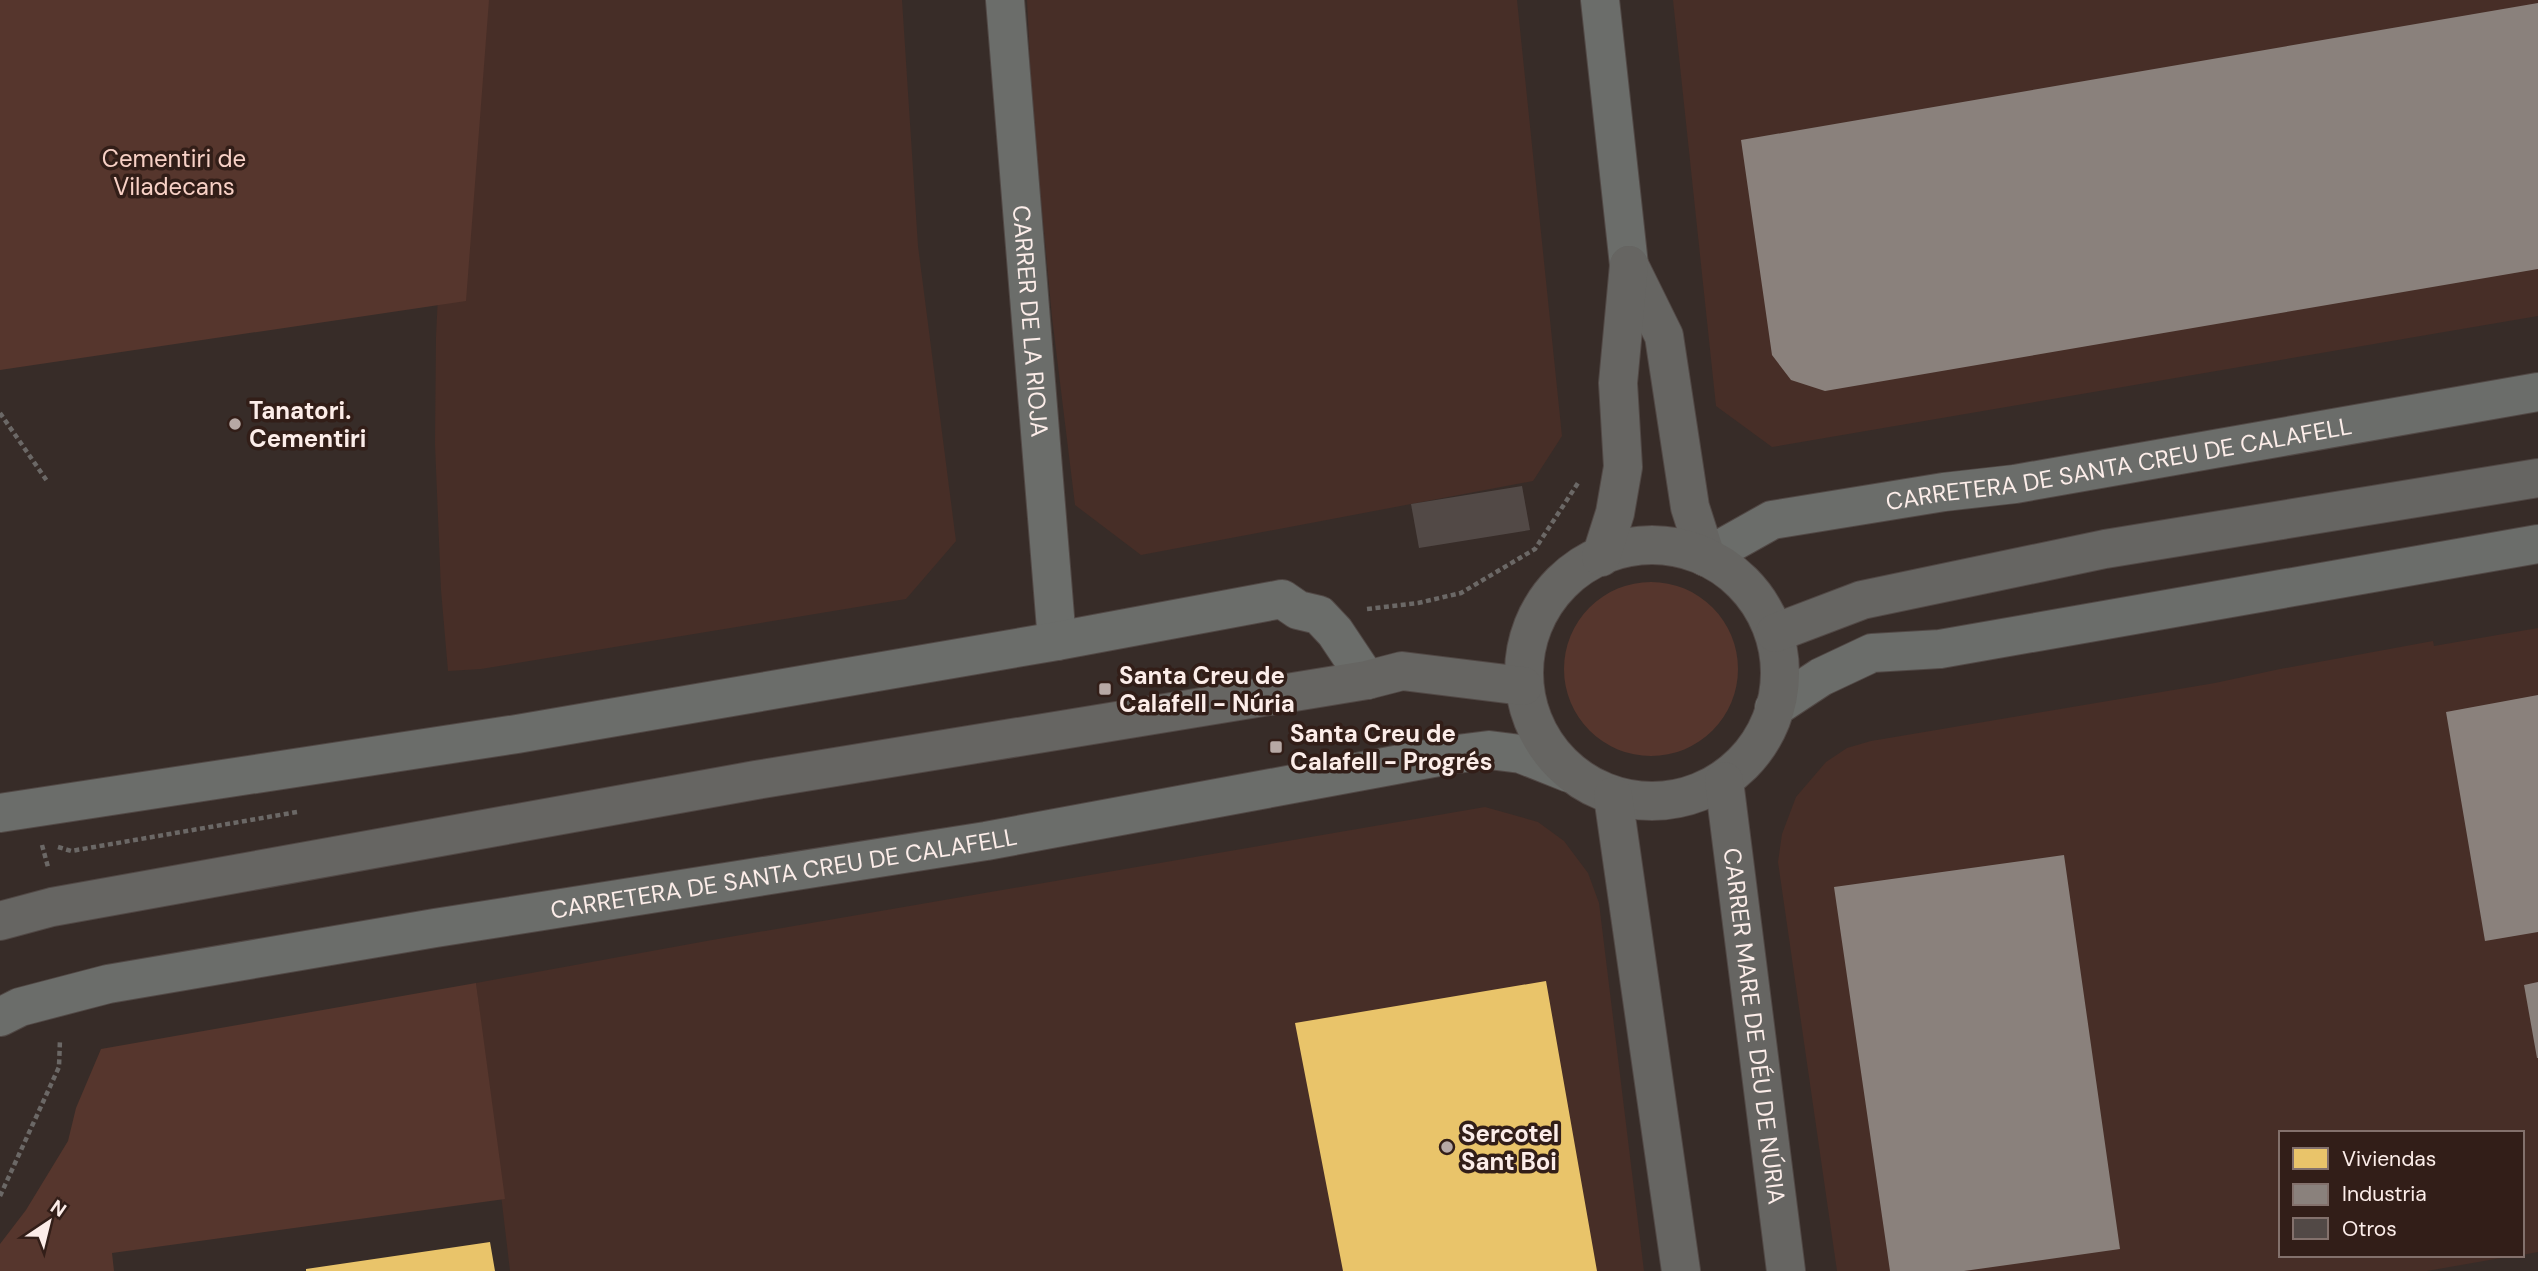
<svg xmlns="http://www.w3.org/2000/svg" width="2538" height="1271" font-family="'DM Sans',sans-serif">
  <rect width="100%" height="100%" fill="#372c28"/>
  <path fill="#472e27" d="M472,0H902L918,246L956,541L906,599L481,669L448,671L441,590L435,444L436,337L441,234Z
    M1027,0H1517L1562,436L1533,481L1141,555L1075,505L1052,317L1032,104Z
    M1673,0H2538V316L1772,447L1716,406Z
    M2538,628V1252L2522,1255V1133H2281V1255H2518L2427,1271H1837L1778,862L1782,834L1796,797L1826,762L1847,748L1871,741L2215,683L2280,669L2433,641L2434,646Z
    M1485,807L1538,822L1564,841L1588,873L1599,903L1644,1271H510L476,983L712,940Z"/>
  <path fill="#56362d" d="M0,0H489L466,301L0,370Z
    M1564 669a87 87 0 1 1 174 0a87 87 0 1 1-174 0Z
    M476,983L505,1199L112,1253L114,1271H0V1244L26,1210L68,1141L76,1108L101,1049Z"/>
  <path fill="#e9c46a" d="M1546,981L1597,1271H1343L1295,1023Z
    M490,1242L495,1271H306V1269Z"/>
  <path fill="#8a817c" d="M2538,3V269L1825,391L1791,380L1772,355L1741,140Z
    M2538,695V932L2485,941L2446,712Z
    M2064,855L2120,1249L1964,1271H1890L1834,887Z
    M2538,982V1058H2537L2524,985Z"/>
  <path fill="#524946" d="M1522,486L1530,530L1419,548L1411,504Z"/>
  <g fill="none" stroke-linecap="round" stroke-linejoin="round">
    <defs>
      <g id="street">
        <path id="s1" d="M1005,0L1057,641"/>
        <path d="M1600,0L1629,265"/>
        <path id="s2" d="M1706,557L1772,520L1944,492L2015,484L2538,392"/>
        <path d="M1774,708L1821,677L1872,653L1940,649L2538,544"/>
        <path d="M0,813L517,734L1057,641L1282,599L1298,610L1319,615L1335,632L1367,680"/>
        <path id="s3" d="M0,1017L20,1007L108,984L435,928L986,841L1449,755L1489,750L1521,754L1569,773"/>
      </g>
      <g id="secondary">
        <path d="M1629,265L1664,336L1690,507L1706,557"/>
        <circle cx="1652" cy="673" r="128"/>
        <path d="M1601,557L1615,513L1623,467L1618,383L1629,265"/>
        <path d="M1775,633L1862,600L2105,549L2538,478"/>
        <path id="s4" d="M1724,781L1786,1271"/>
        <path d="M1613,796L1681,1271"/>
        <path d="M0,921L52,907L756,780L1367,680L1402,671L1523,686"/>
      </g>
    </defs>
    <use href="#street" stroke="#514845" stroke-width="40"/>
    <use href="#secondary" stroke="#514845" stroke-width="40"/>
    <path stroke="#6b6866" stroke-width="4.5" stroke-dasharray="5 3.5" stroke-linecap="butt" d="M0,413L47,481
      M1367,609L1418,603L1461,593L1535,549L1578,483
      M42,845L48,867
      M58,847L71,851L297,812
      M0,1196L59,1067L60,1039"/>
    <use href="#street" stroke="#6b6d6a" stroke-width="38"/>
    <use href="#secondary" stroke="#666562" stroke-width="38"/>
  </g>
  <g fill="#b7a9a5" stroke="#321e18" stroke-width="2.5">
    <circle cx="235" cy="424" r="7"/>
    <rect x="1098" y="682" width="14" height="14" rx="3.5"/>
    <rect x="1269" y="740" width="14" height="14" rx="3.5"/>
    <circle cx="1447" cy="1147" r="7"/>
  </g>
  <g text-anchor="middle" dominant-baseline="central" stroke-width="7" stroke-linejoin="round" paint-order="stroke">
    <g font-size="24" fill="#f8d1c6" stroke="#321e18">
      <text x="174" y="158">Cementiri de<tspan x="174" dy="28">Viladecans</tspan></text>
    </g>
    <g font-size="24" fill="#fcede9" stroke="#321e18">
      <text stroke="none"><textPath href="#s1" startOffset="322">CARRER DE LA RIOJA</textPath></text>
      <text stroke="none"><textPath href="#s2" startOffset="427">CARRETERA DE SANTA CREU DE CALAFELL</textPath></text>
      <text stroke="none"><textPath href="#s3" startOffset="798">CARRETERA DE SANTA CREU DE CALAFELL</textPath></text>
      <text stroke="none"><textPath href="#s4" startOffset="247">CARRER MARE DE DÉU DE NÚRIA</textPath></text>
    </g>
    <g font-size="24" font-weight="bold" fill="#fcede9" stroke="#321e18" text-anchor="start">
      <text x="249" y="410">Tanatori.<tspan x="249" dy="28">Cementiri</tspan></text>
      <text x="1119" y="675">Santa Creu de<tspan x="1119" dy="28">Calafell - Núria</tspan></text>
      <text x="1290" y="733">Santa Creu de<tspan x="1290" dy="28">Calafell - Progrés</tspan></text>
      <text x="1461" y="1133">Sercotel<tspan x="1461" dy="28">Sant Boi</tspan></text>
    </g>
  </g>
  <rect x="2279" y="1131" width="245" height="126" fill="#321e18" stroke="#83716c" stroke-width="2"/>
  <rect x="2293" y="1148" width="35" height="21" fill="#e9c46a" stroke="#83716c" stroke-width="2"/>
  <text x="2342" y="1166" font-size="21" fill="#fcede9">Viviendas</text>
  <rect x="2293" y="1184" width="35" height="21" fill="#8a817c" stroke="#83716c" stroke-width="2"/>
  <text x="2342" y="1201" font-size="21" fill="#fcede9">Industria</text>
  <rect x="2293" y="1218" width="35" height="21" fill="#524946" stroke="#83716c" stroke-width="2"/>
  <text x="2342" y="1236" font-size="21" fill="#fcede9">Otros</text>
  <g transform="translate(49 1222) rotate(35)" stroke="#321e18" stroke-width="5" paint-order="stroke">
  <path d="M0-5L12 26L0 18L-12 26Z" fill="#fcede9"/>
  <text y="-10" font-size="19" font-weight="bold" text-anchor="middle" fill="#fcede9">N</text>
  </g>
</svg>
